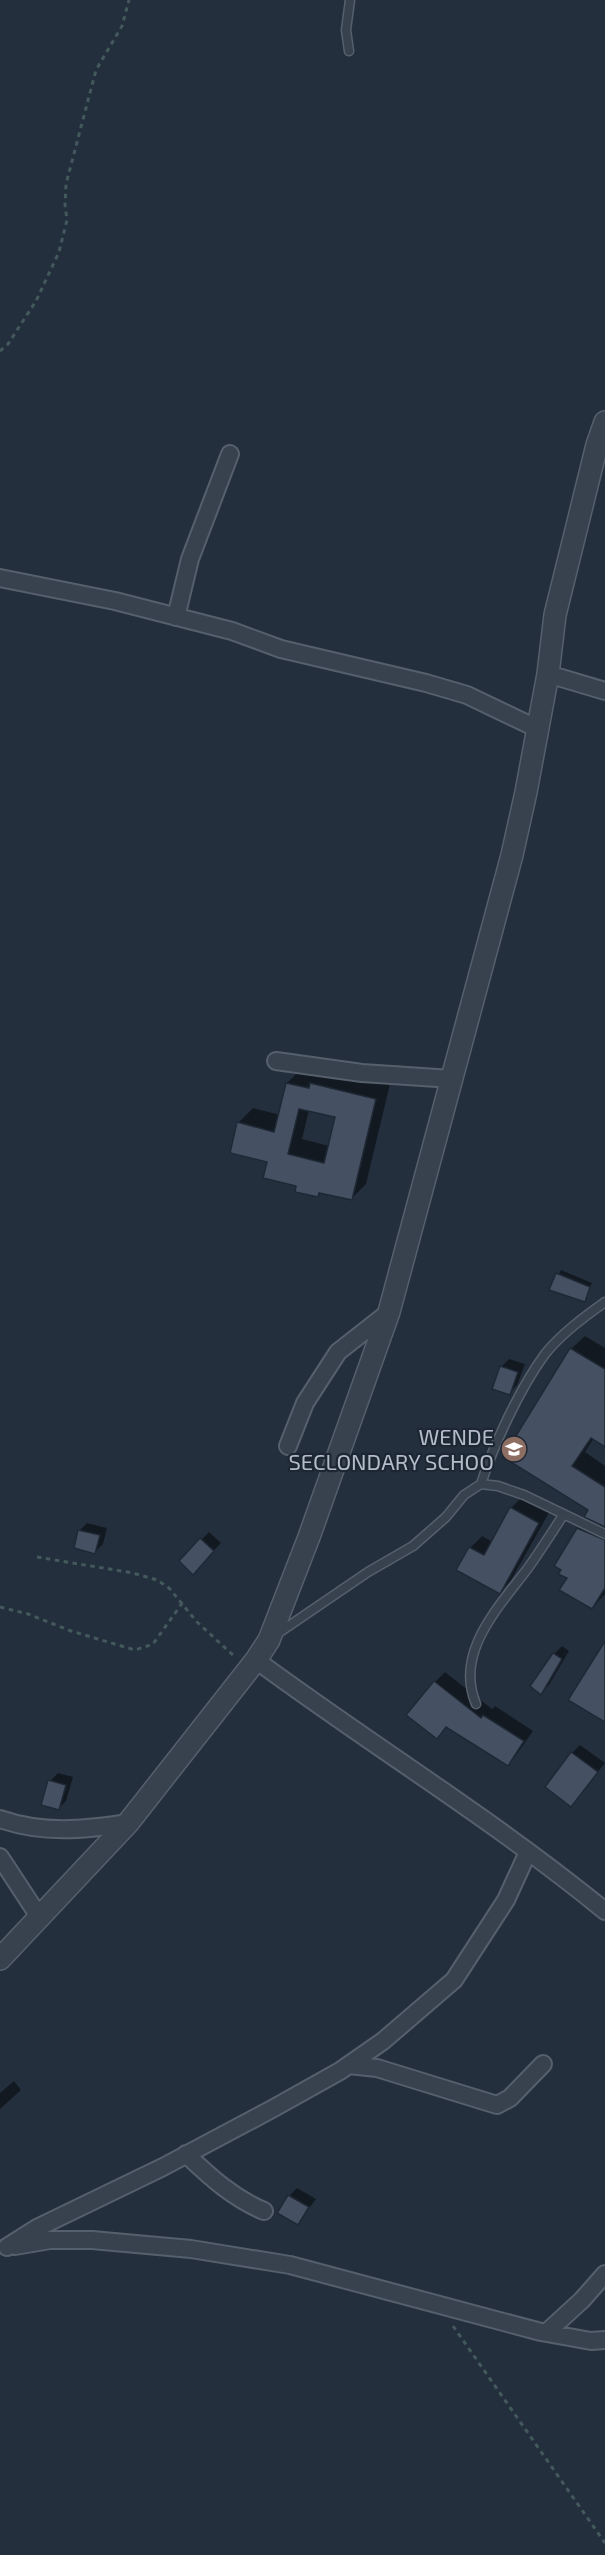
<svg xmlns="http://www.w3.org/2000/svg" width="605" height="2555" font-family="'Exo 2',sans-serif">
  <rect width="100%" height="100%" fill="#242f3e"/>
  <path fill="#0007" fill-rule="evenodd" d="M302,1068L326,1069L390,1084L366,1184L351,1199L322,1192L318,1196L298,1185L269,1161L238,1123L253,1108L280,1115L287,1083ZM309,1110L336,1116L329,1146L302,1139Z
    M561,1270L592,1283L584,1300L551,1289Z
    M585,1336L605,1348V1445L594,1438L585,1452L605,1466V1594L592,1608L578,1529L589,1518L590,1509L505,1457L571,1349Z
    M509,1359L525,1364L517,1385L510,1393L501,1367Z
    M523,1496L550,1511L511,1580L500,1592L458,1570L470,1548L482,1536L493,1542L511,1508Z
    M87,1523L107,1528L103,1544L95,1552L79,1531Z
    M209,1532L221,1543L193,1572L181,1561Z
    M562,1646L569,1651L549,1685L541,1693L554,1654Z
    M445,1672L492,1709L495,1706L533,1731L517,1754L507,1764L448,1726L437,1737L435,1682Z
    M580,1745L605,1763L571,1805L572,1753Z
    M58,1773L73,1777L66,1801L58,1809L50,1781Z
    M14,2081L21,2090L0,2109V2093Z
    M297,2188L316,2199L298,2223L289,2196Z"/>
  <path fill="#455162" stroke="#1f2835" stroke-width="1.5" fill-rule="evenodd" d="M286,1083L309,1088L310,1083L376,1099L352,1200L319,1193L318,1197L295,1192L296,1186L263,1178L267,1162L230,1153L237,1122L274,1132ZM299,1109L335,1117L324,1163L288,1154Z
    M556,1273L590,1287L585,1302L549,1290Z
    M570,1348L605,1369V1447L591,1438L572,1466L605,1487V1527L584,1517L588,1510L503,1457Z
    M500,1366L518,1372L510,1395L492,1389Z
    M510,1507L539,1523L500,1594L456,1570L469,1547L484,1555Z
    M577,1528L605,1540V1588L592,1609L559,1590L567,1578L558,1574L561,1570L554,1566Z
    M78,1530L100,1535L95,1554L74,1548Z
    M200,1538L214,1551L193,1575L179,1561Z
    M605,1641V1722L568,1700Z
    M553,1653L562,1659L541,1695L530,1686Z
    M434,1681L481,1718L483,1715L524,1741L508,1766L446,1727L437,1739L406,1715Z
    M571,1752L598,1772L571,1807L545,1787Z
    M48,1780L66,1785L59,1810L41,1805Z
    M288,2195L309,2207L298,2225L277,2213Z"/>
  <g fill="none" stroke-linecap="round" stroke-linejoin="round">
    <defs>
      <path id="service" d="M349,51L346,30L350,0
        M481,1484C494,1444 520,1388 545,1354C561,1334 584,1317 605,1302
        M277,1634L368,1572L413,1546L446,1517L464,1495L481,1484L498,1486L524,1495L605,1534
        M476,1704C454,1652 499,1607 528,1568C541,1550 552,1532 564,1514"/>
      <path id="minor" d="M0,578L115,601L232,631L281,649L426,683L467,695L538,729
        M176,617L190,559L230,454
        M548,674L605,691
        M276,1061L362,1073L452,1079
        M288,1446L305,1403L338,1352L389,1312
        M256,1660C371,1745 494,1820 605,1911
        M0,1819C43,1834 84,1830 128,1823
        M0,1857L40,1918
        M349,2065L377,2068L497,2105L510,2098L543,2064
        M186,2154C210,2177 233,2198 264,2211
        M15,2246L50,2240H92L191,2249L290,2265L541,2332L591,2341L605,2340
        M7,2247L37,2228L163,2167L272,2109L340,2071L383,2041L454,1980L506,1900L528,1852
        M546,2333L582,2300L605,2274"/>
      <path id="tertiary" d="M0,1959L128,1823L256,1660L269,1640L309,1537L389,1312L512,855L526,792L548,674L555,615L597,445L605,422"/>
    </defs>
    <use href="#service" stroke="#565f6c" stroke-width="11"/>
    <use href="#minor" stroke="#565f6c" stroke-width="20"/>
    <use href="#tertiary" stroke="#565f6c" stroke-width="24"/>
    <path stroke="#44595c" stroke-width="3" stroke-dasharray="4.5 4.5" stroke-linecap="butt" d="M0,351L8,344L36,301L59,252L67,220L65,205L66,184L96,70L122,26L129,0
      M37,1557L133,1573L157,1580L169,1588L197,1622L234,1656
      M0,1607L28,1614L71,1631L135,1650L153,1644L183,1602
      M453,2326L605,2543"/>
    <use href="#service" stroke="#38414e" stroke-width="8"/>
    <use href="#minor" stroke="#38414e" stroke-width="16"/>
    <use href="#tertiary" stroke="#38414e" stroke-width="21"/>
  </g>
  <defs>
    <symbol id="school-disc" viewBox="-11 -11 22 22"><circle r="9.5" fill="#8d6e63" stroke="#1d2633"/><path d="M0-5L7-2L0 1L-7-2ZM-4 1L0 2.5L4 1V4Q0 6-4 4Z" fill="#fff"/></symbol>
  </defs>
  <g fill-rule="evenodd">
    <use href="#school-disc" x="499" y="1434" width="30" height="30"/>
  </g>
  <g text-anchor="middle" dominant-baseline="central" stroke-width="4.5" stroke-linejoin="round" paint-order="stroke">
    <g font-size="22" fill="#b4bcc9" stroke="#1d2633" text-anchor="end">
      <text x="494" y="1436">WENDE<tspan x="494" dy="25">SECLONDARY SCHOO</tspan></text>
    </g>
  </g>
</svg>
